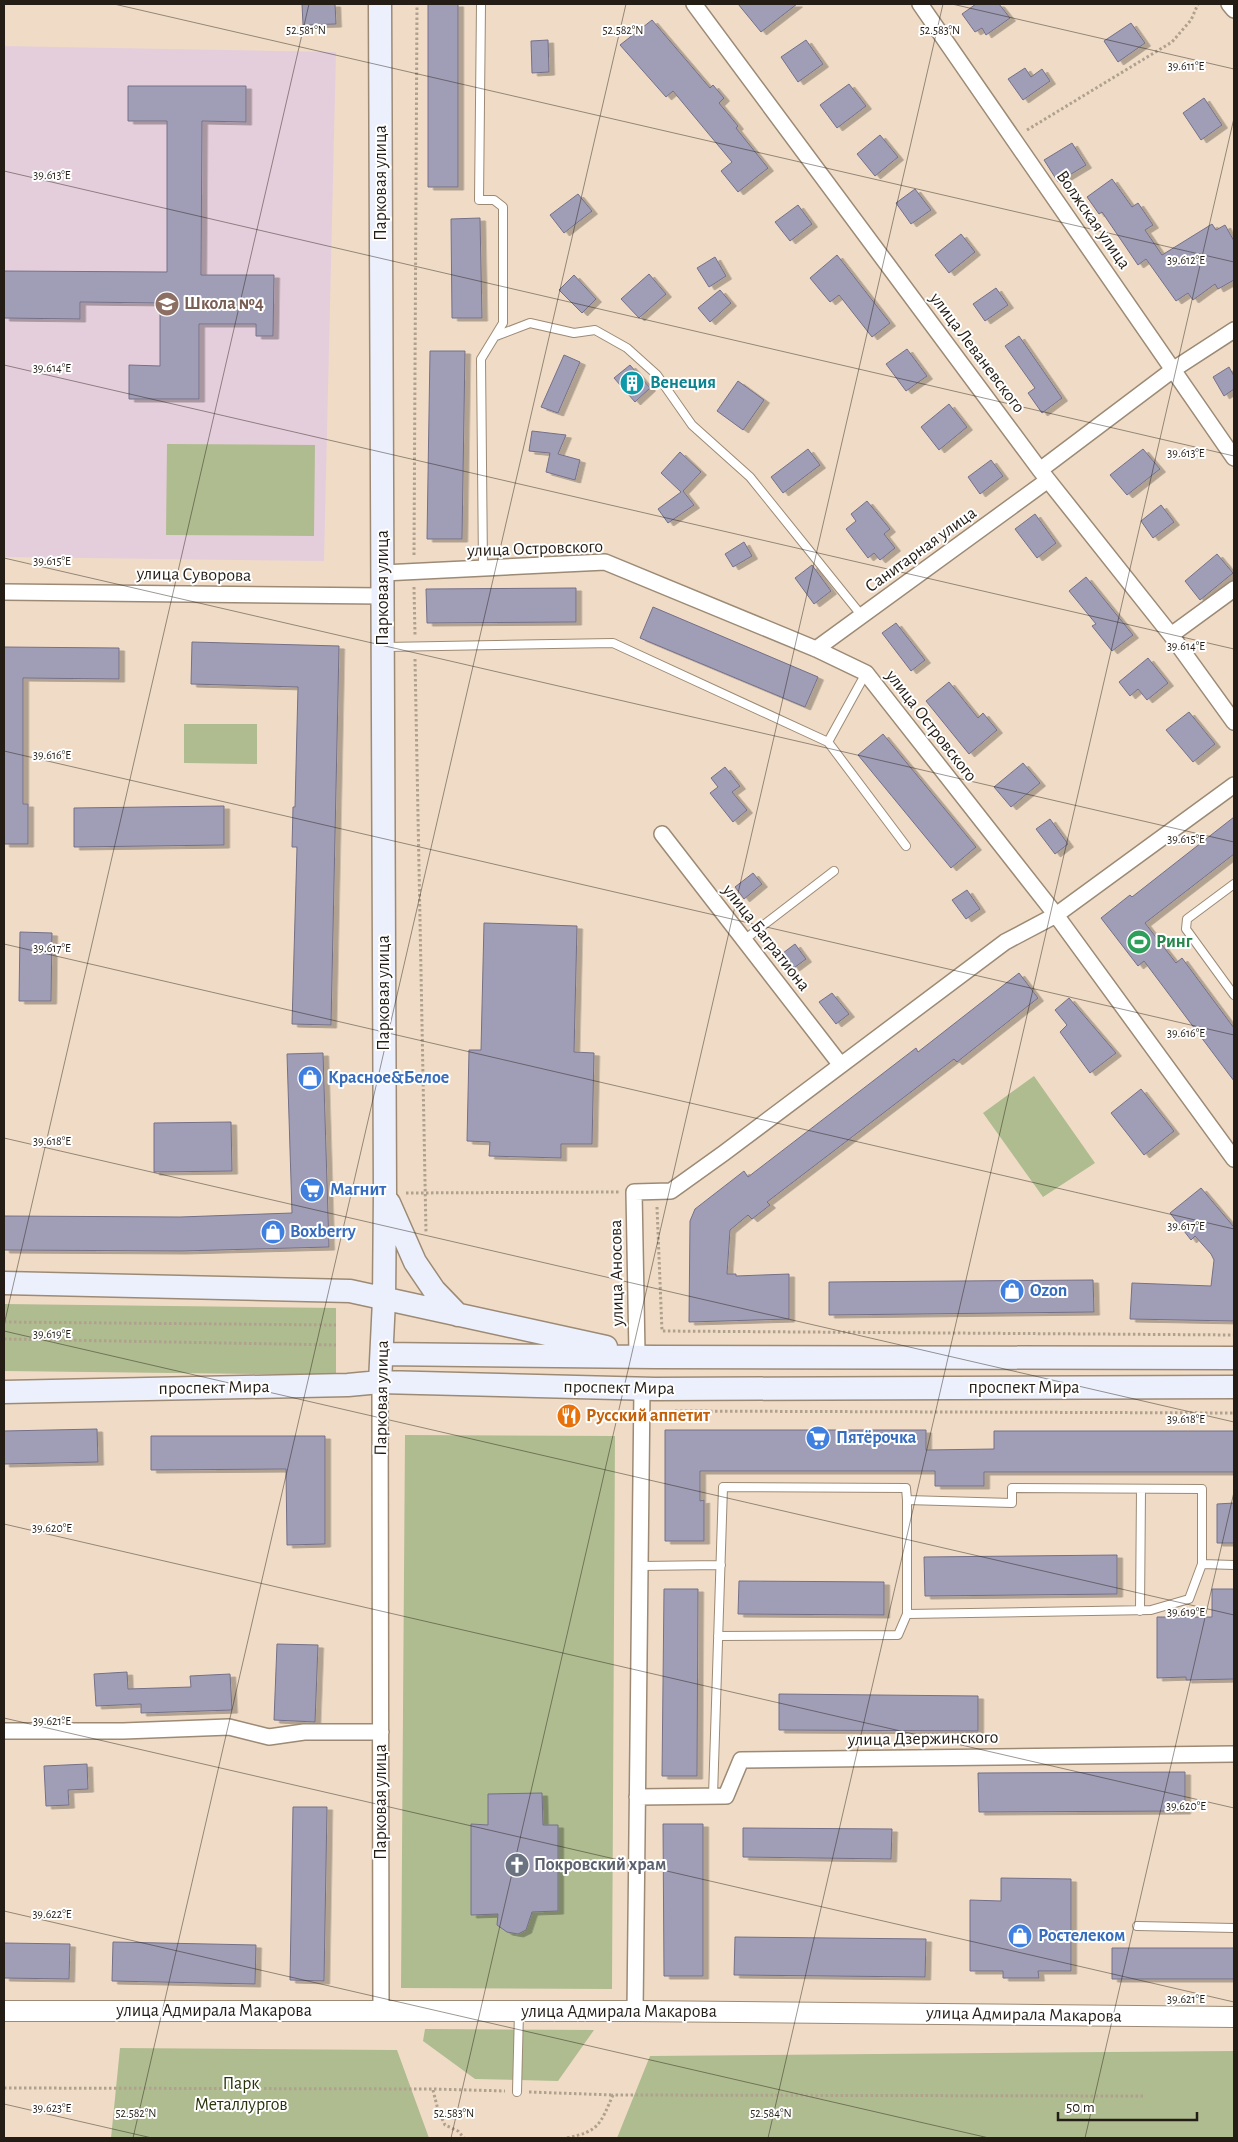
<svg xmlns="http://www.w3.org/2000/svg" width="1238" height="2142" font-family="'Alegreya Sans',sans-serif">
  <defs>
    <filter id="shadow"><feDropShadow dx="5.5" dy="3" stdDeviation="0" flood-color="#0004"/></filter>
  </defs>
  <rect width="100%" height="100%" fill="#f0dcc6"/>
  <path fill="#e5cedb" d="M4,46L336,52L324,561L4,557Z"/>
  <path fill="#afbc90" d="M167,444L315,445L314,536L166,535Z
    M184,724H257V764L184,763Z
    M1034,1076L1095,1163L1043,1197L983,1113Z
    M4,1304L336,1308V1375L4,1371Z
    M405,1435L615,1436L612,1989L401,1988Z
    M425,2029L594,2030L558,2081L475,2079L423,2041Z
    M120,2048L397,2050L429,2138H111Z
    M1234,2051V2138H617L650,2056Z"/>
  <path fill="#a09db6" stroke="#747088" filter="url(#shadow)" d="M302,4H335L336,24L303,25Z
    M428,4H458V187H428Z
    M738,4H797L761,32Z
    M976,4H999L1010,18L986,35L982,28L975,32L962,14Z
    M652,20L710,88L713,85L724,98L719,103L738,126L736,128L768,168L738,192L721,171L732,162L673,91L666,97L620,45Z
    M1131,23L1145,43L1118,62L1104,41Z
    M548,40L549,72L532,73L531,41Z
    M806,40L823,64L798,82L781,57Z
    M1025,68L1031,77L1042,69L1050,81L1023,100L1008,79Z
    M849,84L866,106L837,128L820,105Z
    M128,86H246V122L202,121L201,275H274L273,336H256V324H199V399H129V365L160,366V303L80,302V319L4,318V271L167,272V121H128Z
    M1204,98L1222,125L1201,140L1183,113Z
    M880,135L898,157L875,176L857,154Z
    M1072,143L1086,165L1058,182L1044,160Z
    M1112,179L1132,207L1138,203L1153,225L1145,230L1162,255L1212,224L1216,230L1225,225L1234,241V280L1218,289L1215,284L1193,300L1188,293L1176,301L1146,259L1138,265L1102,212L1099,214L1087,197Z
    M915,189L931,210L911,224L896,203Z
    M578,194L592,211L564,233L550,215Z
    M798,205L812,224L790,241L775,222Z
    M480,218L482,318H452L451,219Z
    M961,234L975,252L949,273L935,255Z
    M837,255L890,323L872,337L839,295L830,302L810,278Z
    M715,257L726,276L709,287L697,268Z
    M649,274L666,294L639,318L621,299Z
    M574,275L596,299L582,313L559,290Z
    M996,288L1008,305L985,321L973,304Z
    M720,290L731,303L710,322L698,308Z
    M1019,336L1062,398L1042,413L1028,393L1035,388L1005,346Z
    M907,349L927,376L906,391L886,364Z
    M430,351H465L462,539H427Z
    M564,355L580,362L558,413L541,407Z
    M630,365L650,388L635,402L614,378Z
    M1229,367L1234,376V389L1224,396L1213,377Z
    M738,381L764,400L743,430L717,411Z
    M949,404L967,427L939,450L921,427Z
    M532,431L566,435L558,454L580,460L575,480L546,472L550,453L529,451Z
    M808,449L820,465L783,493L771,477Z
    M1143,449L1160,469L1127,495L1110,475Z
    M680,452L701,472L683,491L694,505L668,523L658,509L681,492L661,473Z
    M991,460L1003,476L980,494L968,477Z
    M867,501L890,529L884,534L895,548L880,560L874,553L868,558L846,529L856,521L851,514Z
    M1161,505L1174,522L1153,538L1141,521Z
    M1035,514L1056,543L1037,558L1015,529Z
    M744,542L752,556L733,567L725,554Z
    M1217,554L1233,573L1200,600L1185,581Z
    M812,565L831,591L814,604L795,578Z
    M1086,577L1133,635L1112,651L1092,626L1096,624L1069,591Z
    M576,588V622L427,623L426,589Z
    M653,607L818,677L805,707L640,638Z
    M896,623L925,660L911,671L882,633Z
    M192,642L339,646L331,1025L292,1024L297,847H292L293,807H295L298,687L191,684Z
    M4,647L119,648V679L23,678V804H28V844H4Z
    M1148,658L1168,683L1147,700L1138,689L1130,696L1119,682Z
    M949,682L978,718L983,713L997,730L969,754L926,701Z
    M1189,712L1215,744L1193,762L1166,730Z
    M883,734L976,847L951,868L858,755Z
    M1023,763L1040,783L1011,807L994,787Z
    M725,767L740,786L732,792L747,810L733,822L710,793L718,787L711,778Z
    M224,806V845L74,847V808Z
    M1234,817V854L1145,923L1176,963L1182,958L1234,1028V1081L1144,961L1138,966L1101,918L1130,895L1132,897Z
    M1050,819L1068,844L1055,854L1036,829Z
    M753,873L762,884L744,899L735,887Z
    M967,890L980,909L966,919L952,900Z
    M484,923L577,926L574,1052L594,1053L592,1144H561V1158L489,1156L490,1142L467,1141L469,1050H481Z
    M20,932L52,933L51,1001H19Z
    M795,944L806,959L794,968L783,953Z
    M1019,973L1038,998L957,1062L954,1059L767,1202L770,1205L752,1219L748,1215L730,1230L727,1274H736V1276L789,1274V1319L689,1322L690,1221L695,1209L744,1171L748,1177L916,1048L918,1052Z
    M832,993L849,1014L836,1024L819,1002Z
    M1069,998L1116,1053L1090,1073L1060,1032L1067,1025L1055,1010Z
    M323,1053L329,1247L181,1251L4,1250V1216L180,1217L292,1213L287,1054Z
    M1141,1089L1174,1131L1144,1155L1111,1113Z
    M231,1122L232,1171L154,1172V1123Z
    M1201,1188L1234,1227V1321L1130,1319L1132,1283L1211,1286L1214,1260L1211,1254L1195,1236L1191,1240L1170,1213Z
    M1093,1280L1094,1312L829,1315V1282Z
    M97,1429L98,1462L4,1464V1431Z
    M665,1430H926V1450L994,1449V1431H1234V1472H984V1486H935V1471H700V1501L704,1500V1541H665Z
    M151,1436H325V1544L287,1545L286,1469L151,1470Z
    M1234,1503V1543H1217V1504Z
    M1117,1555V1594L925,1596L924,1557Z
    M739,1581L884,1582V1615L738,1614Z
    M664,1589H698L697,1776H662Z
    M1212,1589H1234V1679L1186,1680V1677L1157,1678V1617H1212Z
    M277,1644L318,1645L315,1722L274,1720Z
    M127,1672L128,1689L191,1687L190,1676L230,1674L232,1710L141,1713V1704L96,1706L94,1674Z
    M779,1694L978,1696V1731L779,1730Z
    M87,1764L88,1789L68,1790L69,1805L46,1806L44,1766Z
    M1185,1772V1811L979,1812L978,1773Z
    M542,1793L543,1825H558V1911L532,1912L526,1930L518,1934L507,1932L497,1925L498,1914L471,1915V1824L488,1825V1794Z
    M293,1807H327L324,1981L290,1980Z
    M663,1824H703V1976H664Z
    M743,1828L892,1829L891,1859L743,1857Z
    M1001,1878L1071,1879V1971H1038L1039,1978H1003V1971H970V1900L1001,1901Z
    M735,1937L926,1939L925,1977L734,1975Z
    M113,1942L256,1945L255,1984L112,1981Z
    M4,1943L70,1944L69,1979L4,1978Z
    M1112,1948H1234V1979H1112Z"/>
  <g fill="none" stroke-linecap="round" stroke-linejoin="round">
    <defs>
      <path id="service" d="M481,4L479,200H494L503,207V323L481,359L483,568
        M496,336L530,323L574,333L595,330L627,348L657,375L692,425L750,477L862,616
        M385,647L613,643L828,742L906,846
        M828,742L866,673
        M1234,884L1187,919L1186,929L1234,995
        M744,940L834,871
        M907,1500V1614
        M640,1566L721,1565
        M1140,1611L1141,1489
        M718,1636L898,1635L907,1614L1151,1610L1189,1599L1202,1564
        M713,1796L723,1487L906,1488L907,1500L1012,1503V1488L1202,1489V1564L1234,1565
        M1137,1926L1234,1928
        M517,2092L519,2011"/>
      <path id="minor" d="M694,4L1040,470L1171,635L1234,722
        M920,4L1234,458
        M1229,4L1234,10
        M1040,470L1174,369L1234,330
        M383,573L605,562L816,649L866,673L1056,915L1234,1159
        M4,592L383,596
        M1171,635L1234,589
        M816,649L1048,480
        M662,834L840,1064
        M637,1353L634,1192L671,1191L724,1153L1005,942L1056,915L1234,785
        M380,1382L381,2011
        M4,1731H123L229,1727L269,1737L304,1732H381
        M637,1797L726,1796L741,1760L1234,1754
        M635,2011L642,1389"/>
      <path id="tertiary" d="M4,2011H635L1234,2017"/>
      <path id="secondary" d="M380,4L385,1193L384,1300L380,1382
        M389,1203L415,1262L434,1290L458,1315
        M4,1283L350,1291L606,1347
        M382,1354L656,1357L1234,1358
        M4,1392L348,1385L380,1382L655,1389L1234,1387"/>
    </defs>
    <use href="#service" stroke="#9c8a75" stroke-width="10"/>
    <use href="#minor" stroke="#9c8a75" stroke-width="18"/>
    <use href="#tertiary" stroke="#9c8a75" stroke-width="22"/>
    <use href="#secondary" stroke="#9c8a75" stroke-width="25"/>
    <path stroke="#b0a08e" stroke-width="3" stroke-dasharray="2.5 2.5" stroke-linecap="butt" d="M1027,130L1172,42L1191,20L1198,4
      M414,555L417,4
      M414,587L415,635
      M415,659L426,1233
      M406,1193L619,1192
      M657,1207L662,1331L1234,1335
      M4,1322L336,1325
      M4,1339L336,1345
      M675,1411L1234,1413
      M4,2088L433,2089L505,2091
      M433,2090L438,2110L445,2125L458,2131L464,2138
      M529,2092L613,2095
      M567,2138C600,2131 600,2124 613,2095L1143,2096"/>
    <use href="#service" stroke="#fff" stroke-width="8"/>
    <use href="#minor" stroke="#fff" stroke-width="15"/>
    <use href="#tertiary" stroke="#fff" stroke-width="20"/>
    <use href="#secondary" stroke="#ecf0fd" stroke-width="22"/>
  </g>
  <path fill="none" stroke="#241d15" stroke-width="1" stroke-opacity="0.45" d="M114,4L1234,262M952,4L1234,69M4,171L1234,456M4,365L1234,649M4,558L1234,842M4,751L1234,1035M4,944L1234,1229M4,1138L1234,1422M4,1325L309,4M4,1331L1234,1615M4,1524L1234,1808M4,1718L1234,2002M4,1911L989,2138M4,2104L152,2138M133,2138L626,4M451,2138L943,4M768,2138L1234,118M1085,2138L1234,1492"/>
  <defs>
    <symbol id="school-disc" viewBox="-11 -11 22 22"><circle r="9.5" fill="#8d6e63" stroke="#fff"/><path d="M0-5L7-2L0 1L-7-2ZM-4 1L0 2.5L4 1V4Q0 6-4 4Z" fill="#fff"/></symbol>
    <symbol id="building-disc" viewBox="-11 -11 22 22"><circle r="9.5" fill="#0f9aa8" stroke="#fff"/><path d="M-4-6H4V6H1V3H-1V6H-4ZM-2.5-4.3h1.7v1.8h-1.7ZM.8-4.3h1.7v1.8H.8ZM-2.5-1h1.7V.8h-1.7ZM.8-1h1.7V.8H.8Z" fill="#fff"/></symbol>
    <symbol id="stadium-disc" viewBox="-11 -11 22 22"><circle r="9.5" fill="#2e9e5b" stroke="#fff"/><path d="M0-5a6.5 5 0 1 0 0 10a6.5 5 0 1 0 0-10ZM-3.5-1.8h7v3.6h-7Z" fill="#fff"/></symbol>
    <symbol id="shop-disc" viewBox="-11 -11 22 22"><circle r="9.5" fill="#3f7fe0" stroke="#fff"/><path d="M-5-2.5h2.3a2.7 3.5 0 0 1 5.4 0H5L5.5 6h-11ZM-1.5-2.5h3a1.5 2.3 0 0 0-3 0Z" fill="#fff"/></symbol>
    <symbol id="supermarket-disc" viewBox="-11 -11 22 22"><circle r="9.5" fill="#3f7fe0" stroke="#fff"/><path d="M-6-5.5h2.5l.6 2H6L4.5 2H-2.5L-4.4-4H-6ZM-1.5 3.2a1.3 1.3 0 1 0 .1 0ZM3 3.2a1.3 1.3 0 1 0 .1 0Z" fill="#fff"/></symbol>
    <symbol id="restaurant-disc" viewBox="-11 -11 22 22"><circle r="9.5" fill="#e8710a" stroke="#fff"/><path d="M-5-6h1v4h1v-4h1v4h1v-4h1v5L-1.5 .5V6h-2V.5L-5-1ZM5-6V6H3V1.5H1.5Q1.5-4 5-6Z" fill="#fff"/></symbol>
    <symbol id="church-disc" viewBox="-11 -11 22 22"><circle r="9.5" fill="#6b7280" stroke="#fff"/><path d="M-1.2-6h2.4v3.5h3.3v2.4h-3.3V6h-2.4V-.1h-3.3v-2.4h3.3Z" fill="#fff"/></symbol>
  </defs>
  <g fill-rule="evenodd">
    <use href="#school-disc" x="153" y="290" width="28" height="28"/>
    <use href="#building-disc" x="618" y="369" width="28" height="28"/>
    <use href="#stadium-disc" x="1125" y="928" width="28" height="28"/>
    <use href="#shop-disc" x="296" y="1064" width="28" height="28"/>
    <use href="#supermarket-disc" x="298" y="1176" width="28" height="28"/>
    <use href="#shop-disc" x="259" y="1218" width="28" height="28"/>
    <use href="#shop-disc" x="998" y="1277" width="28" height="28"/>
    <use href="#restaurant-disc" x="555" y="1402" width="28" height="28"/>
    <use href="#supermarket-disc" x="804" y="1424" width="28" height="28"/>
    <use href="#church-disc" x="503" y="1851" width="28" height="28"/>
    <use href="#shop-disc" x="1006" y="1922" width="28" height="28"/>
  </g>
  <g text-anchor="middle" dominant-baseline="central" stroke-width="4" stroke-linejoin="round" paint-order="stroke">
    <g font-size="18" fill="#241d15" stroke="#fff">
      <text transform="translate(381 183) rotate(-90)">Парковая улица</text>
      <text transform="translate(1093 220) rotate(55)">Волжская улица</text>
      <text transform="translate(977 353) rotate(53)">улица Леваневского</text>
      <text transform="translate(535 549) rotate(-2)">улица Островского</text>
      <text transform="translate(921 550) rotate(-36)">Санитарная улица</text>
      <text transform="translate(194 575) rotate(1)">улица Суворова</text>
      <text transform="translate(383 588) rotate(-90)">Парковая улица</text>
      <text transform="translate(931 726) rotate(52)">улица Островского</text>
      <text transform="translate(766 938) rotate(52)">улица Багратиона</text>
      <text transform="translate(384 993) rotate(-90)">Парковая улица</text>
      <text transform="translate(617 1273) rotate(-91)">улица Аносова</text>
      <text transform="translate(214 1388) rotate(-1)">проспект Мира</text>
      <text transform="translate(619 1388) rotate(1)">проспект Мира</text>
      <text x="1024" y="1388">проспект Мира</text>
      <text transform="translate(382 1398) rotate(-89)">Парковая улица</text>
      <text transform="translate(923 1739) rotate(-1)">улица Дзержинского</text>
      <text transform="translate(381 1802) rotate(-90)">Парковая улица</text>
      <text x="214" y="2011">улица Адмирала Макарова</text>
      <text x="619" y="2012">улица Адмирала Макарова</text>
      <text transform="translate(1024 2015) rotate(1)">улица Адмирала Макарова</text>
    </g>
    <g font-size="18" font-weight="bold" fill="#785e54" stroke="#fff" text-anchor="start">
      <text x="184" y="304">Школа №4</text>
    </g>
    <g font-size="18" font-weight="bold" fill="#0d838f" stroke="#fff" text-anchor="start">
      <text x="650" y="383">Венеция</text>
    </g>
    <g font-size="18" font-weight="bold" fill="#27864d" stroke="#fff" text-anchor="start">
      <text x="1156" y="942">Ринг</text>
    </g>
    <g font-size="18" font-weight="bold" fill="#366cbe" stroke="#fff" text-anchor="start">
      <text x="328" y="1078">Красное&amp;Белое</text>
      <text x="330" y="1190">Магнит</text>
      <text x="290" y="1232">Boxberry</text>
      <text x="1030" y="1291">Ozon</text>
      <text x="836" y="1438">Пятёрочка</text>
      <text x="1038" y="1936">Ростелеком</text>
    </g>
    <g font-size="18" font-weight="bold" fill="#c56008" stroke="#fff" text-anchor="start">
      <text x="586" y="1416">Русский аппетит</text>
    </g>
    <g font-size="18" font-weight="bold" fill="#5b616d" stroke="#fff" text-anchor="start">
      <text x="534" y="1865">Покровский храм</text>
    </g>
    <g font-size="18" fill="#2a330a" stroke="#fff">
      <text x="241" y="2084">Парк<tspan x="241" dy="21">Металлургов</tspan></text>
    </g>
  </g>
  <g font-size="12" text-anchor="middle" fill="#241d15" stroke="#fff" stroke-width="4" stroke-linejoin="round" paint-order="stroke">
    <text x="306" y="34">52.581°N</text>
    <text x="623" y="34">52.582°N</text>
    <text x="940" y="34">52.583°N</text>
    <text x="1186" y="70">39.611°E</text>
    <text x="52" y="179">39.613°E</text>
    <text x="1186" y="264">39.612°E</text>
    <text x="52" y="372">39.614°E</text>
    <text x="1186" y="457">39.613°E</text>
    <text x="52" y="565">39.615°E</text>
    <text x="1186" y="650">39.614°E</text>
    <text x="52" y="759">39.616°E</text>
    <text x="1186" y="843">39.615°E</text>
    <text x="52" y="952">39.617°E</text>
    <text x="1186" y="1037">39.616°E</text>
    <text x="52" y="1145">39.618°E</text>
    <text x="1186" y="1230">39.617°E</text>
    <text x="52" y="1338">39.619°E</text>
    <text x="1186" y="1423">39.618°E</text>
    <text x="52" y="1532">39.620°E</text>
    <text x="1186" y="1616">39.619°E</text>
    <text x="52" y="1725">39.621°E</text>
    <text x="1186" y="1810">39.620°E</text>
    <text x="52" y="1918">39.622°E</text>
    <text x="1186" y="2003">39.621°E</text>
    <text x="52" y="2112">39.623°E</text>
    <text x="136" y="2117">52.582°N</text>
    <text x="454" y="2117">52.583°N</text>
    <text x="771" y="2117">52.584°N</text>
  </g>
  <rect width="1238" height="2142" fill="none" stroke="#241d15" stroke-width="10"/>
  <path d="M1058 2112v8h139v-8" fill="none" stroke="#241d15" stroke-width="2.5"/>
  <text x="1066" y="2112" font-size="15" fill="#241d15" stroke="#ffffff" stroke-width="4" paint-order="stroke">50 m</text>
</svg>
